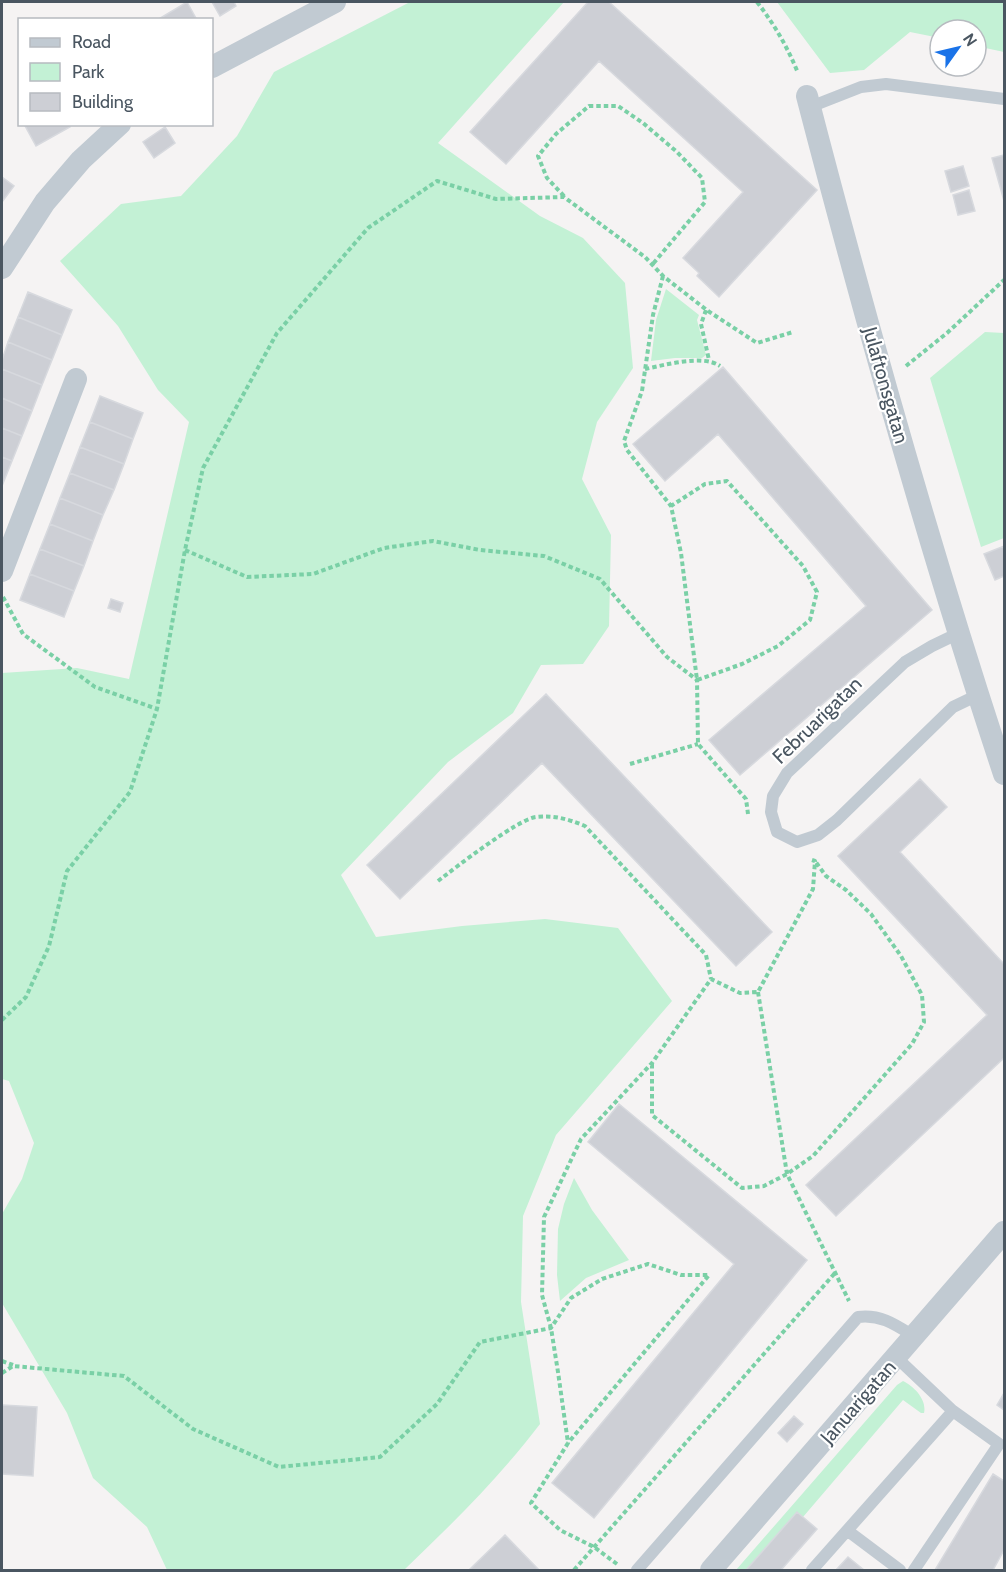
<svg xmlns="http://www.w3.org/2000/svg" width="1006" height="1572" font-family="Cabin,sans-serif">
  <rect width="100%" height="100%" fill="#f5f3f3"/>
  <path fill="#c3f1d5" d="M410,2H564L438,143L540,216L583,238L625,283L633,368L597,422L582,479L611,535L609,626L583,664L541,665L513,713L448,762L341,875L376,937L462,926L545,919L618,928L672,1001L556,1135L523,1216L521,1302L540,1424C499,1478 452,1524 404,1570H167L147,1527L93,1478L67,1413L2,1303V1214L22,1179L34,1143L9,1081L2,1079V673L77,668L129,679L189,422L158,390L118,326L60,261L121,204L181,196L237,136L274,72Z
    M777,2H1004V52L976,46V30H940V38L910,32L864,70L830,73Z
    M666,289L699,315L697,320L706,355L702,358H675L651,361L656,320Z
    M985,332L1004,333V538L981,547L930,378Z
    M574,1178L592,1210L629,1260L586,1278L560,1301L557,1275L558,1229L564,1204Z
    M903,1381C915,1387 927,1400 924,1413H921L903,1400L803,1517L797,1512L746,1570H736L897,1385Z"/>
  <path fill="#cdcfd5" stroke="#d7d9de" stroke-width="1.5" d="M187,2L197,20H157Z
    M212,2H234L236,6L220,16Z
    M588,2H609L817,190L719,297L697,276L699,273L683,258L743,192L599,61L506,164L470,132Z
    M24,124H69L70,127L36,146Z
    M165,127L175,143L154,158L143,142Z
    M1004,155V201L992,158Z
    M963,166L969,186L951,192L945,171Z
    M2,177L14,186L2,202Z
    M969,190L975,211L958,215L953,195Z
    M28,292L72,310L62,335L18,317Z
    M18,317L62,335L52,360L8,342Z
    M8,342L52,360L42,385L2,369V360Z
    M723,367L932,610L740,775L709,740L866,606L718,434L665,481L633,444Z
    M2,369L42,385L32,411L2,398Z
    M100,396L143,413L133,439L90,422Z
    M2,398L32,411L22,436L2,428Z
    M90,422L133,439L124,464L80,447Z
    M2,428L22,436L12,461L2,457Z
    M80,447L124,464L114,490L70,473Z
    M2,457L12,461L2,486Z
    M70,473L114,490L103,515L60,498Z
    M60,498L103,515L93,541L50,524Z
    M50,524L93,541L84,566L40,549Z
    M1004,546V576L995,580L984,554Z
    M40,549L84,566L74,591L30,574Z
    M30,574L74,591L64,617L20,600Z
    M111,599L123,603L120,612L108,608Z
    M546,694L772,932L736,966L542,763L400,899L367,865Z
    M920,779L947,807L900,852L1004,964V1058L836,1216L806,1185L987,1015L838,856Z
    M619,1104L807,1260L594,1518L552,1483L734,1264L588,1142Z
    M1004,1393V1410L997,1405Z
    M2,1405L37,1407L33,1476L2,1474Z
    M794,1416L803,1424L787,1442L778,1433Z
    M993,1474L1004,1481V1550L993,1570H935Z
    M797,1512L817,1529L781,1570H746Z
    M505,1535L539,1570H469Z
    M848,1557L864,1570H836Z"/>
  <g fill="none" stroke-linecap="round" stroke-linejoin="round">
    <path stroke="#7ad0a6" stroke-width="4" stroke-dasharray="4.5 3" stroke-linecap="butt" d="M757,2C774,24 787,46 798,73
      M564,196L547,178L538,156L556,134L589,106H618L643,123L677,152L702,178L705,202L652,265
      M663,276L653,315L642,391L624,441L627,450L671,506L681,553L697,680L742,664L778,646L810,620L817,592L803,566L727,481L705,484L671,506
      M706,310L701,324L709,360
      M906,366L947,333L1004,280
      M645,369C665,365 703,354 720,366
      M185,550L247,577L313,574L384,548L433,541L480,550L544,556L600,579L667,657L697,680L698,744L746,799L748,814
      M3,597L23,634L95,687L157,709
      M630,764L698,744
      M438,881C455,868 518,819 536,817C554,815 568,819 585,826L706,955L711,979
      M758,992L787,1174L849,1301
      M2,1020L26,997L49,946L67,871L130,792L157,709L185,550L203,468L277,333L368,228L437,181L496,199L564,197L645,257L663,276L708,311L757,343L793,332
      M652,1064V1115L742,1188L764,1186L787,1174L813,1156L912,1044L924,1022L922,995L901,956L871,914L846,890L826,876L815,861
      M2,1361L13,1365
      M2,1373L13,1366L124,1376L193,1429L279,1467L380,1457L437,1404L480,1342L551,1328L571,1298L602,1279L648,1264L681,1275H709L568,1443
      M617,1564L594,1547L560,1530L531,1503L568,1443L558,1372L551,1328L542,1295L544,1217L581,1139L652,1063L711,979L740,993L758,992L813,889L815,861L812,860
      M574,1570L835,1273"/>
    <path stroke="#c1cad2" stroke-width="12" d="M810,107L861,87L886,84L1004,99
      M959,633L932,646L905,662L787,773L773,796L771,812L777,832L797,842L818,835L837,820L953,707L978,695
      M897,1358L953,1411L999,1444L914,1570
      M848,1531L900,1570
      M637,1570L858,1317C881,1314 896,1325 915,1337
      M812,1570L953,1411"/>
    <path stroke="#c1cad2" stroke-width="22" d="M212,67L335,2
      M807,96C866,323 930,551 1004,774
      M2,268L45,202L81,160L120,124
      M2,571L76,379
      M711,1570L1004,1232"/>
  </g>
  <g text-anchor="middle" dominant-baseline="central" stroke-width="4.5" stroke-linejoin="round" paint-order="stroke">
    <g font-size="20" fill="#4a5661" stroke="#fff">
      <text transform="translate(886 385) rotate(74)">Julaftonsgatan</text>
      <text transform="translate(817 720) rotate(-44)">Februarigatan</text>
      <text transform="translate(858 1402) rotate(-49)">Januarigatan</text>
    </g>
  </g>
  <rect width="1006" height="1572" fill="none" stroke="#4a5661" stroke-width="6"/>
  <rect x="18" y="18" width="195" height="108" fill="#ffffff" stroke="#b7bbc0" stroke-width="1.5"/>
  <rect x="30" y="38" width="30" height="9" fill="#c1cad2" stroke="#b7bbc0" stroke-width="1.5"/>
  <text x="72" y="48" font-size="18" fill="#4a5661">Road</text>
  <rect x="30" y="63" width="30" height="18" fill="#c3f1d5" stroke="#b7bbc0" stroke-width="1.5"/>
  <text x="72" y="78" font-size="18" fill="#4a5661">Park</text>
  <rect x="30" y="93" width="30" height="18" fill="#cdcfd5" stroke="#b7bbc0" stroke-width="1.5"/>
  <text x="72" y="108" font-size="18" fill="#4a5661">Building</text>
  <g transform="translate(958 48) rotate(56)"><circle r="28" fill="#ffffff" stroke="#b7bbc0" stroke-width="1.5"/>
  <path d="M0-4.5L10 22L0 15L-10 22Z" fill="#1a73e8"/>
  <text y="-9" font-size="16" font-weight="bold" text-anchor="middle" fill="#4a5661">N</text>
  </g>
</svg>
